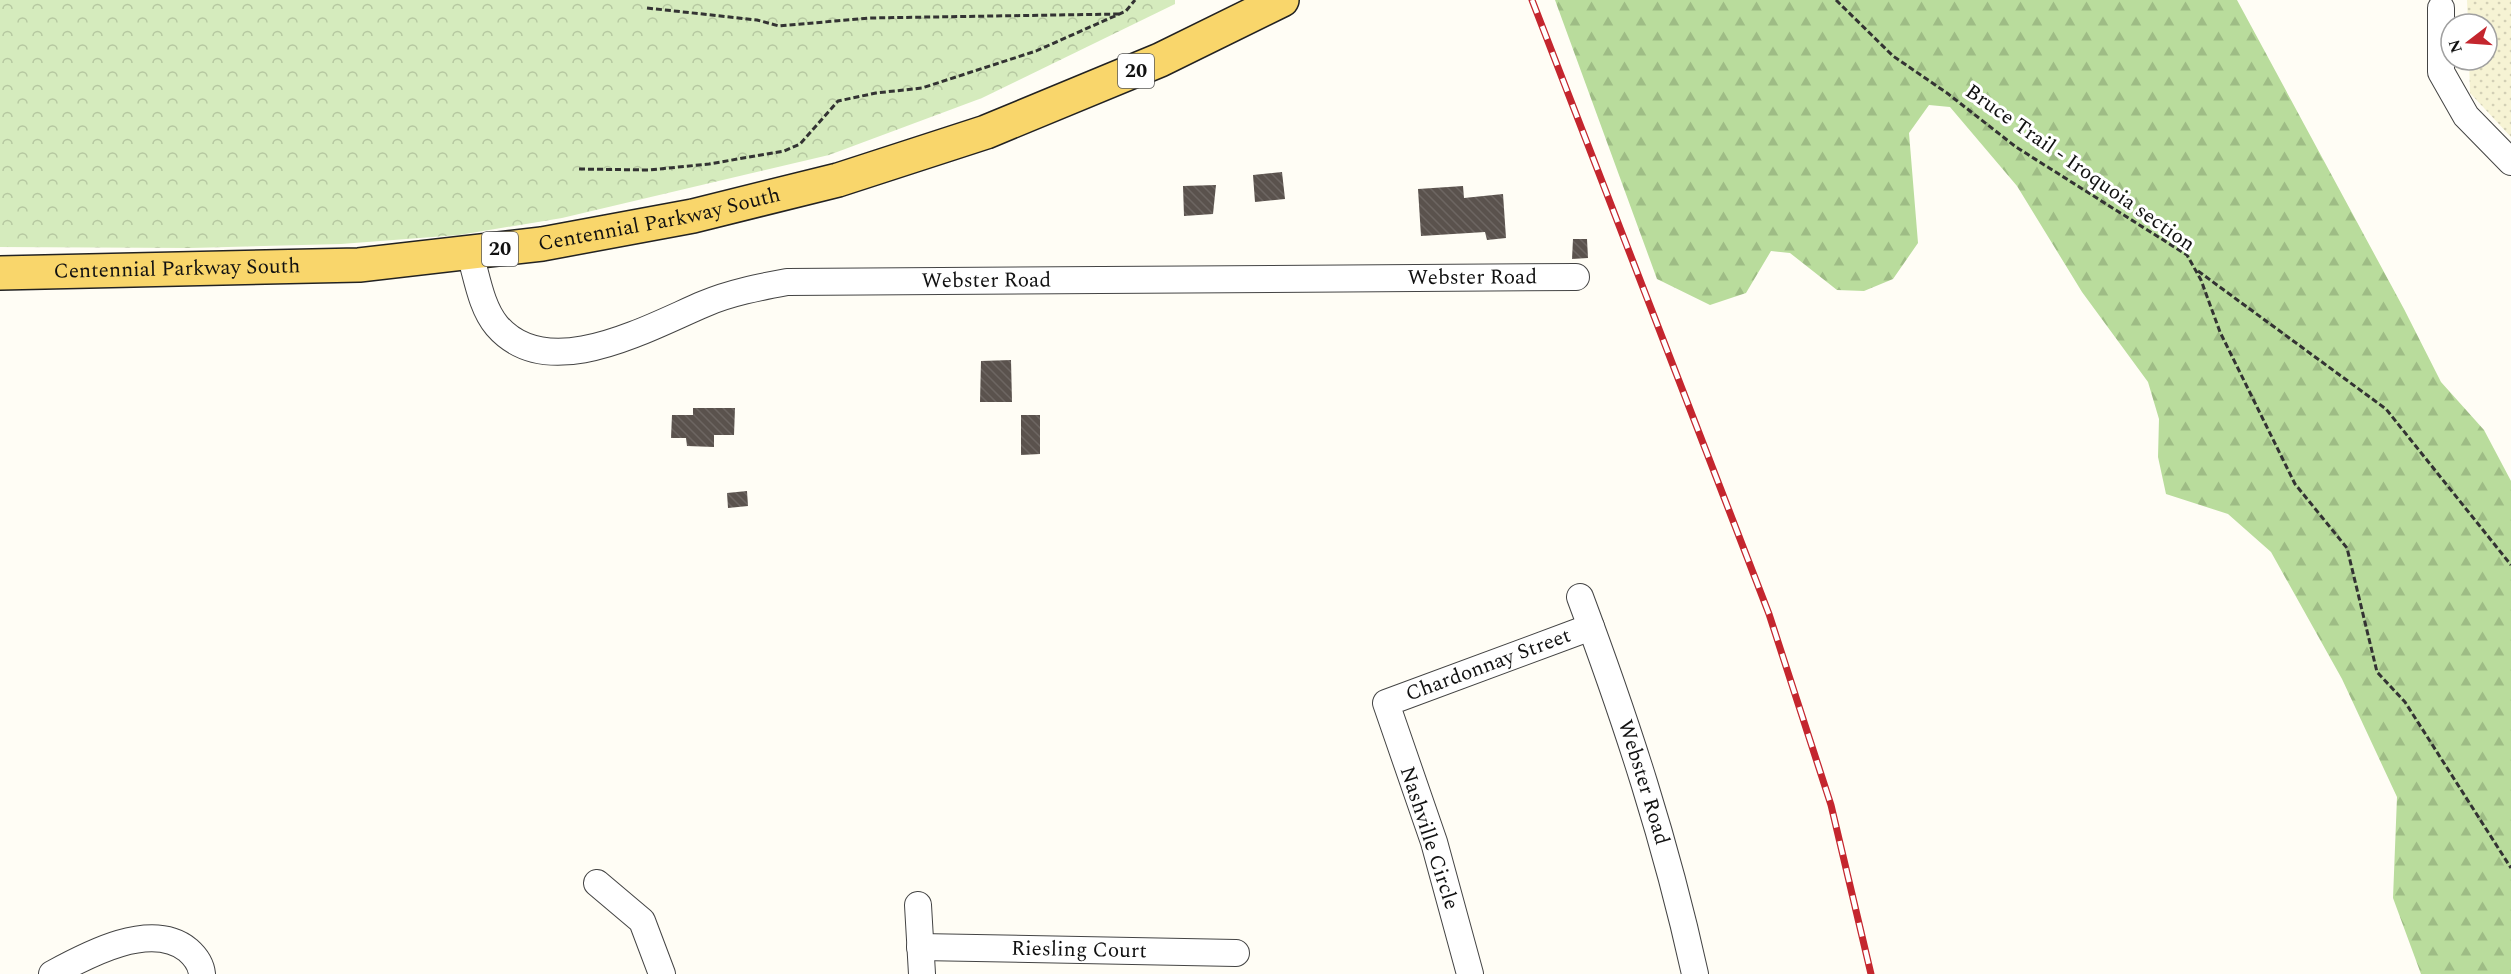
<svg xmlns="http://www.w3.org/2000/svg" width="2511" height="974" font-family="Spectral,serif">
  <defs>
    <pattern id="farmland-dots" width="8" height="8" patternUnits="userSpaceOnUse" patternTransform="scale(1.5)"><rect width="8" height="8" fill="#f6f3d4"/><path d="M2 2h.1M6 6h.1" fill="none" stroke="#d2cfb5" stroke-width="1.8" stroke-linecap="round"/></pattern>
    <pattern id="forest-firs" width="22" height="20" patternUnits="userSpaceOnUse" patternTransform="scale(1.5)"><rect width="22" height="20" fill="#b9dc9c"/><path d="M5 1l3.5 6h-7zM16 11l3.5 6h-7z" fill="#9ebc85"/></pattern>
    <pattern id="park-crowns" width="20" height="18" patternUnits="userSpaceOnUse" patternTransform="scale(1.5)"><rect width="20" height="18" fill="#d5ebbd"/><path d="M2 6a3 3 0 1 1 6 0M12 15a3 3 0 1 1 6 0" fill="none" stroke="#b6c8a1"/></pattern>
    <pattern id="building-back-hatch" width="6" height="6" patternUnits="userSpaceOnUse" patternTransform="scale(1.5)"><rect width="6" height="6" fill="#5a524d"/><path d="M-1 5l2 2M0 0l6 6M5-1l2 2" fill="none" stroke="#6d6662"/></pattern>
  </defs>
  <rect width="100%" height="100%" fill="#fffdf5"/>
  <path fill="url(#farmland-dots)" d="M2467,0H2511V137L2470,93L2469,60H2487V24H2468Z"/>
  <path fill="url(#forest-firs)" d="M1555,0H2237L2404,309L2441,382L2484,430L2511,481V974H2421L2393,898L2397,797L2342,679L2271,552L2228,514L2166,494L2158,457L2159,419L2148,382L2082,292L2017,186L1950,107L1929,105L1909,133L1918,243L1893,279L1864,291L1837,290L1790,253L1771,251L1746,293L1710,305L1657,279Z"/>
  <path fill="url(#park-crowns)" d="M0,0H1175V4L982,98L829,155L562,218L459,235L341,244L191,248L0,247Z"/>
  <path fill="url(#building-back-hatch)" d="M1282,172L1285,199L1255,202L1253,175Z
    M1216,185L1213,214L1184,216L1183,186Z
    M1463,186L1464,198L1503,194L1506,238L1487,240L1485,232L1421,236L1418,189Z
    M1573,239H1587L1588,258L1572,259Z
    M1011,360L1012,402H980L981,361Z
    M693,408H735L734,435H714V447L687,446L686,438H671L672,415H693Z
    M1021,415H1040V454L1021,455Z
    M747,491L748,506L728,508L727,493Z"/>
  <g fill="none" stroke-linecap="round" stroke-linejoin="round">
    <defs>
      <g id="minor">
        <path d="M2441,8V72L2466,116L2511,162"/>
        <path id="s1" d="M470,254C477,277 481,307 497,326C548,385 647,328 704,304C729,293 760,287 787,282L1576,277"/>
        <path id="s2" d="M1580,597C1627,723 1666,842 1695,974"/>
        <path d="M597,883L642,921L662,974"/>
        <path d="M918,905L922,974"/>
        <path id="s3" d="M920,947L1236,953"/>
        <path d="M52,974C87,955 151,920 188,950C196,957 201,964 202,974"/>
        <path id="s4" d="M1470,974L1434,842L1386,703L1591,627"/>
      </g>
      <g id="major">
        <path id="s5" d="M0,273L359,265L542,244L693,216L838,180L986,132L1160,60L1282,0"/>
      </g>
    </defs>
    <use href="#minor" stroke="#444" stroke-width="28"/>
    <use href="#major" stroke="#222" stroke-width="36"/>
    <path stroke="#333" stroke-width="3" stroke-dasharray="6 3" stroke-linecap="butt" d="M1836,0L1893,56L1947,93L2016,147L2187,255L2201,280L2220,332L2295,484L2347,548L2377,672L2405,702L2511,868
      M647,8L757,20L779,26L869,18L1119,14
      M579,169L649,170L709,164L784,151L800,144L838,101L876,93L922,88L1036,51L1126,11L1135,0
      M2198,271L2386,409L2511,565"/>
    <use href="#minor" stroke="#fff" stroke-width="26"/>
    <use href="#major" stroke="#f9d66b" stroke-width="33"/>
    <defs>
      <path id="rail" d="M1532,0L1769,614L1831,805L1871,974"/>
    </defs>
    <use href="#rail" stroke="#c4262e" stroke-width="7"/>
    <use href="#rail" stroke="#fff" stroke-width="4.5" stroke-dasharray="14" stroke-linecap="butt"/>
  </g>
  <g text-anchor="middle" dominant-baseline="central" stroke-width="6" stroke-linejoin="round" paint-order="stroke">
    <g fill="#fff" stroke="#585858" stroke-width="1.5">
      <rect x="1118" y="54" width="36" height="34" rx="4.5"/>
      <rect x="482" y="232" width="36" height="34" rx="4.5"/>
    </g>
    <g font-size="20" font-weight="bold" fill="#111">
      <text x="1136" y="71">20</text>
      <text x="500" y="249">20</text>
    </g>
    <g font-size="21" fill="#111" stroke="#fff">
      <text transform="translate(2080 168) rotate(35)">Bruce Trail - Iroquoia section</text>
      <text stroke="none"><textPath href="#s5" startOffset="663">Centennial Parkway South</textPath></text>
      <text stroke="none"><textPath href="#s5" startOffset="177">Centennial Parkway South</textPath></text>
      <text stroke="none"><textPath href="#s1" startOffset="1072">Webster Road</textPath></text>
      <text stroke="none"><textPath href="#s1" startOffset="586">Webster Road</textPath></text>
      <text stroke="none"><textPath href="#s4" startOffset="393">Chardonnay Street</textPath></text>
      <text stroke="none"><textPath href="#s2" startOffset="196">Webster Road</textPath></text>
      <text transform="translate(1429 838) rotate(72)">Nashville Circle</text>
      <text stroke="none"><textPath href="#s3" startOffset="159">Riesling Court</textPath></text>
    </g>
  </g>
  <g transform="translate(2469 42) rotate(253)"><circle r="28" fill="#ffffff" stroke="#a0a0a0" stroke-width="1.5"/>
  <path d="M0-4.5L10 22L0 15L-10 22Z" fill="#c4262e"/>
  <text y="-9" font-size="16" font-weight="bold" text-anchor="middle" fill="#111111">N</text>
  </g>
</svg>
